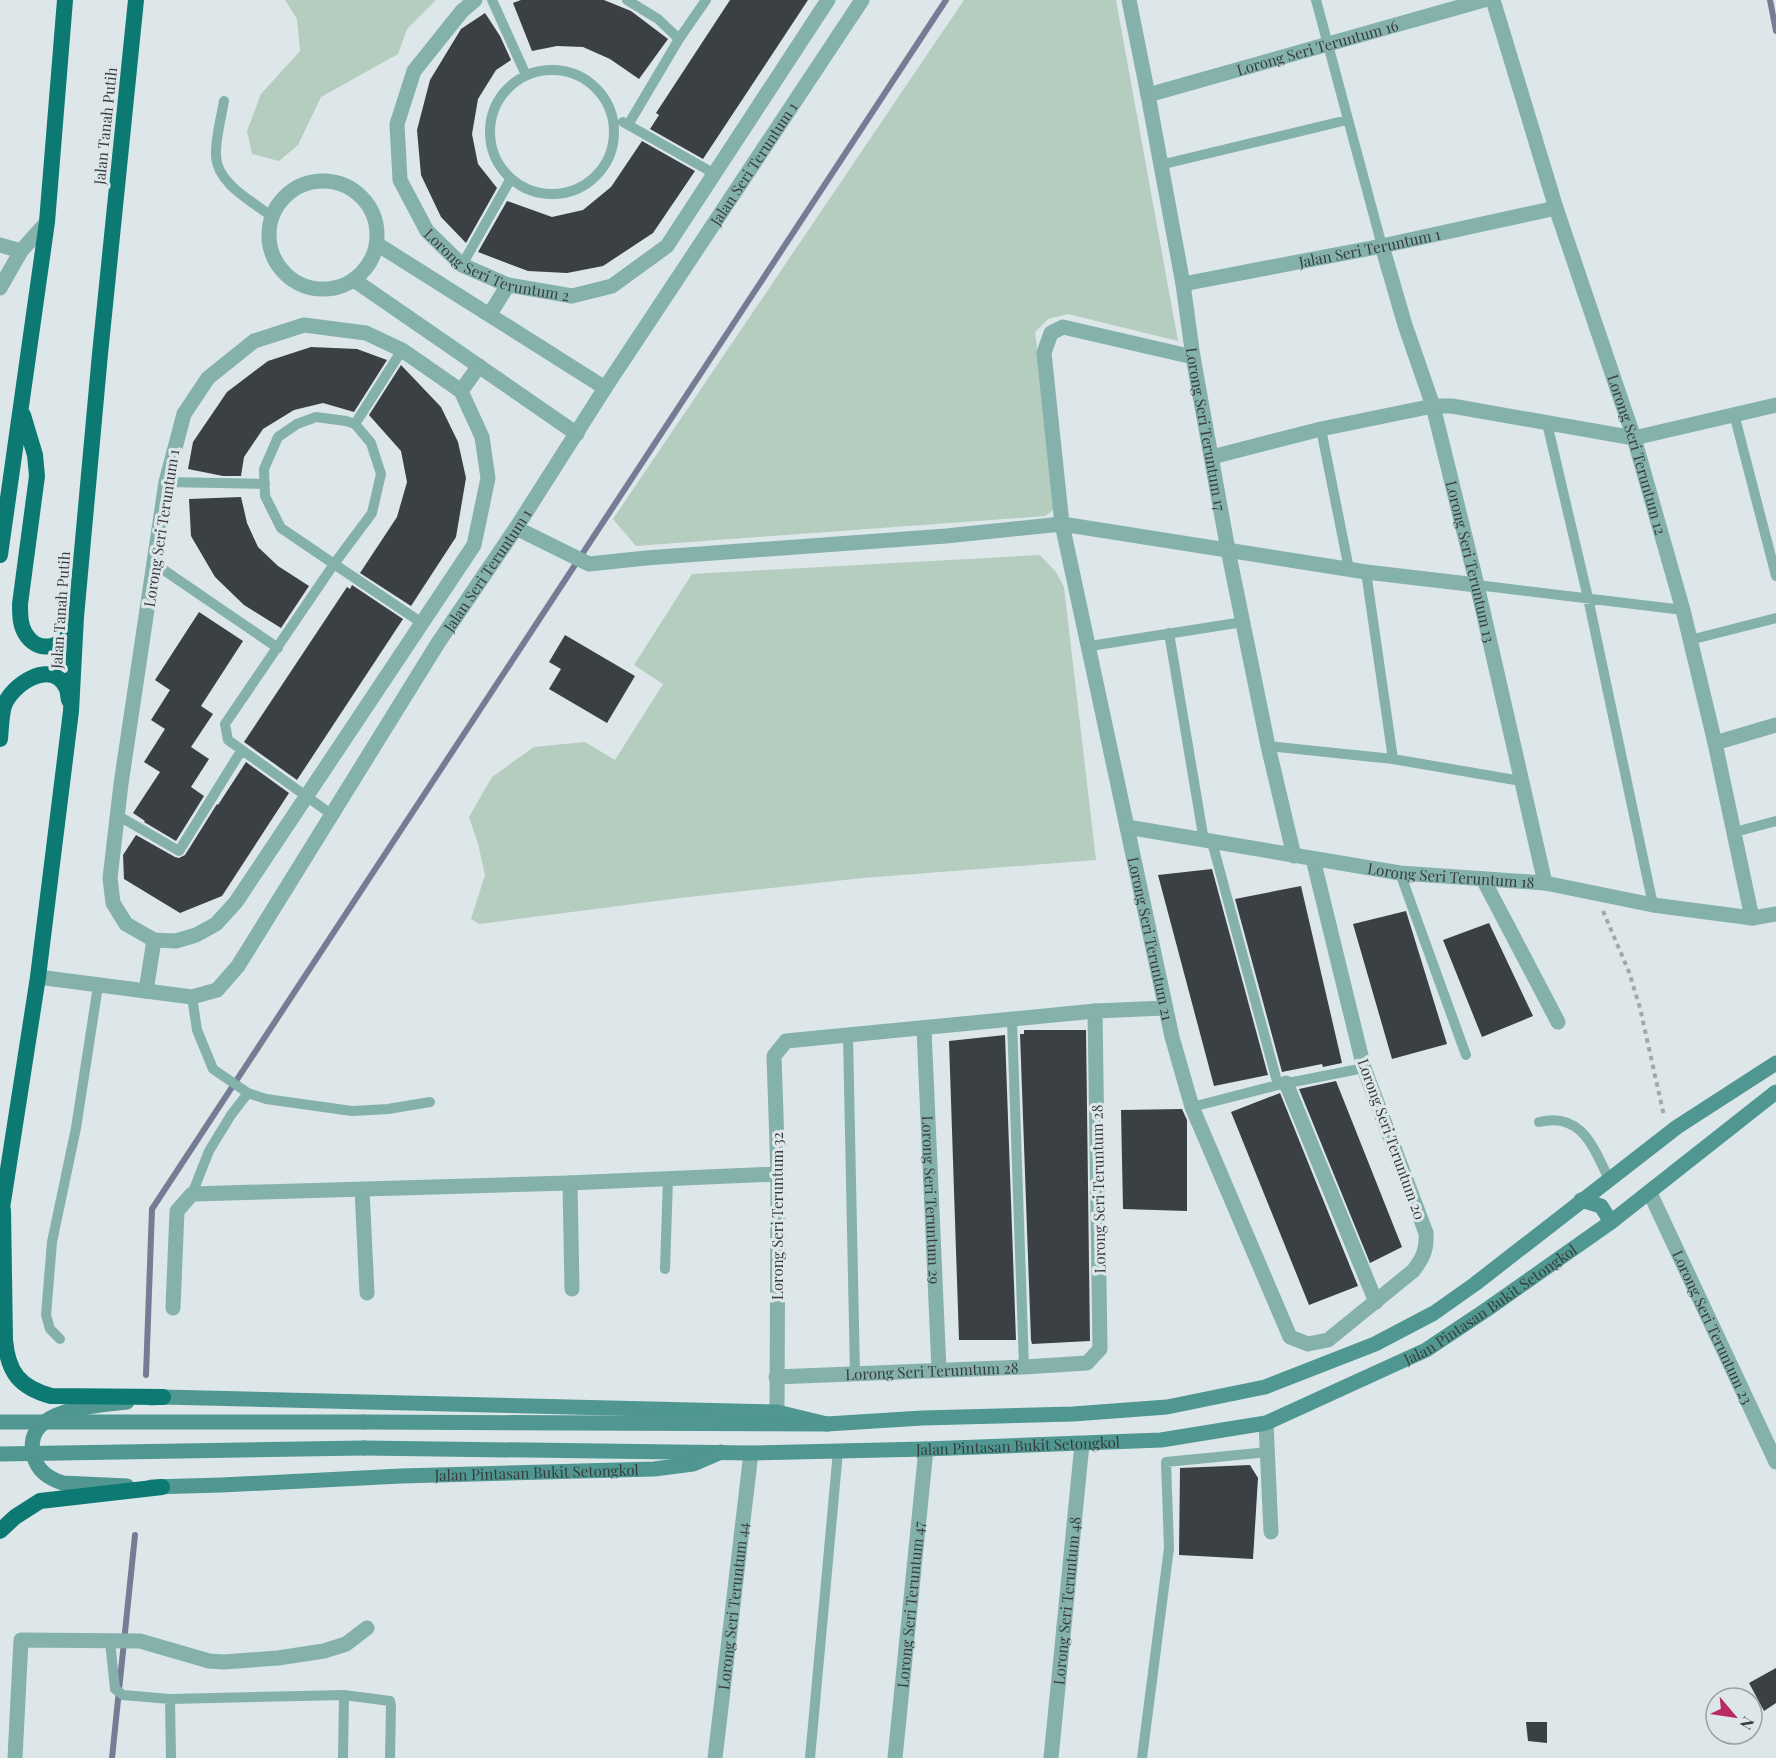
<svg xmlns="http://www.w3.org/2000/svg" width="1776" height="1758" font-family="'Playfair Display',serif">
  <rect width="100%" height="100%" fill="#dde6e9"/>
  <path fill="#b5cdbe" d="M285,0H436L407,29L398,54L321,97L298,145L279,161L252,154L247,131L261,94L300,51L297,19Z
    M964,0H1116L1178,341L1068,314L1048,319L1035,332L1058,507L1045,516L636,546L613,519Z
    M1040,555L1056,572L1064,587L1096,860L863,878L680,898L479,924L471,919L485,875L478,844L469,817L492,777L534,747L585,742L615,760L663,684L634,665L692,574Z"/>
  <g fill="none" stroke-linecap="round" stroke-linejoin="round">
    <path stroke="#767c93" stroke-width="6" d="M1770,0L1776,31
      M146,1375L152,1209L946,0
      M112,1758L135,1535"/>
  </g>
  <path fill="#3b4044" d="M521,0H604L631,11L668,39L639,79L610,59L583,47L557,46L532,51L513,3Z
    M730,0H808L703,159L650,129L659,115L656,113Z
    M485,13L500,36L511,60L496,70L478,99L472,134L478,164L497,188L466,243L441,217L421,175L417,130L430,80L461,29Z
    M642,141L695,171L653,233L603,266L567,273L528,271L478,252L507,201L552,217L583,210L611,187Z
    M311,347L357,349L387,360L354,412L323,403L294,410L263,429L244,457L241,476H223L188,469L193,442L227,392L268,361Z
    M401,365L441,407L458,442L466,478L456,537L411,606L360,573L397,517L407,482L401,451L369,415Z
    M241,497L247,523L258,547L278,566L309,586L281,628L244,605L215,577L191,536L189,499Z
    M352,585L403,619L297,780L244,742L347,587L350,589Z
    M199,612L243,641L201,706L213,714L191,747L209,759L191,787L204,796L176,841L144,822L145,821L133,813L160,772L144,762L165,729L151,720L170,690L155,680Z
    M565,635L635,676L607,723L549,689L561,669L549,662Z
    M246,762L289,793L222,896L180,913L124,879L123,855L136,835L175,857L179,858L185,855L217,804L218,805Z
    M1212,869L1268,1075L1214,1086L1158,875Z
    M1301,886L1342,1063L1323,1067L1322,1064L1282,1072L1235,899Z
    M1406,911L1447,1044L1392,1059L1353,924Z
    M1489,923L1533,1016L1482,1037L1443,940Z
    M1024,1030H1086L1090,1341L1032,1344L1031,1340L1020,1034H1024Z
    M1005,1035L1016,1340H959L949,1041Z
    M1336,1081L1402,1247L1370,1263L1299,1089Z
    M1280,1093L1358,1286L1309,1305L1231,1112Z
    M1182,1109L1187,1120V1211L1123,1209L1121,1110Z
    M1250,1465L1258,1478L1253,1559L1179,1555L1180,1468Z
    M1776,1668V1703L1764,1711L1749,1683Z
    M1526,1722H1547V1743L1528,1741Z"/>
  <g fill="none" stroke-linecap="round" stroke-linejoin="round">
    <path stroke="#a0a8aa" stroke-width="4" stroke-dasharray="4.5 4.5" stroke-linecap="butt" d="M1603,911L1629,972L1640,1008L1664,1116"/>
    <path stroke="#84b1ac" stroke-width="10" d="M492,0L526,75
      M627,0L658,19L679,39
      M1316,0L1382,246
      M490 132a62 62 0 1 1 124 0a62 62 0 1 1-124 0Z
      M224,101C221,119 215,139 216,157C218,184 252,201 271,216
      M623,122L715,174
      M628,125L679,39L706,0
      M1160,165L1347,120
      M462,265L510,180
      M1734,414L1776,576
      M1547,423L1588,598L1653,905
      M355,424L402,350
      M1321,429L1349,569
      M166,482L265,484
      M155,564L278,648
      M1366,572L1393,759
      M1477,585L1683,610
      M1169,633L1204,841
      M1690,640L1776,618
      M1090,646L1243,622
      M1268,746L1393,759L1521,781
      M331,814L228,740L225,724L334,564L372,513L381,474L371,443L355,424L346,421L316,417L297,424L278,437L264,469L265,496L281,528L334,564L422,623
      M117,815L179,851L241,751
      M1735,832L1776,821
      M1212,842L1278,1085
      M1400,873L1466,1055
      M192,997L197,1030L213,1069L248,1093L266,1099L352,1111L388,1109L430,1102
      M1012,1020L1024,1367
      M848,1036L855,1374
      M1192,1107L1278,1085L1364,1068
      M1539,1122C1582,1112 1593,1147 1609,1179
      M192,1194L209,1151L231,1115L248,1093
      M665,1269L668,1179
      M60,1339L50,1329L46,1315L52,1242L76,1128L98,986
      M110,1641L115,1689L123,1695L170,1699L344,1695
      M170,1699L171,1758
      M343,1758L344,1695L390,1701L391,1705L390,1758
      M810,1758L838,1451
      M1142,1758L1169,1548L1166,1462L1268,1452"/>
    <g stroke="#84b1ac" stroke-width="15">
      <path id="s1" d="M475,0L462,11L414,71L397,124L400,180L427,231L462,265L508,285L572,296L612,286L667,246L828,0"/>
      <path id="s2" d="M1129,0L1148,95L1183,284L1193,357L1228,550L1268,746L1294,856"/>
      <path id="s3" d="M1493,0L1556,208L1634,438L1683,610L1715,743L1752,918"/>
      <path id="s4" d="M1148,95L1484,0"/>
      <circle cx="323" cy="235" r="54"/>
      <path d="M377,244L605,388"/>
      <path d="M0,245L21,251"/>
      <path id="s5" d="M1382,246L1405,325L1433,406L1477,585L1545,883"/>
      <path d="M354,280L577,434"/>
      <path id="s6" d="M1183,284L1382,246L1556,208"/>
      <path d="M0,288L21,251L47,222"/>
      <path d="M490,314L508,285"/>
      <path d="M304,325L366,333L402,350L461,391L482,437L488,478L474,545L236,902L216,924L196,935L176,941L154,940L126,924L113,903L110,878L121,784L166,482L184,414L208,378L254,341Z"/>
      <path id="s7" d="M1193,357L1063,327L1051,333L1044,353L1062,524L1172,1037L1192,1107L1290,1337L1308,1344L1328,1340L1413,1271C1423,1258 1427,1250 1426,1233L1364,1068L1313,859"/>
      <path d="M461,391L479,366"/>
      <path d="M1212,457L1321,429L1433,406H1452L1634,438L1776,405"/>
      <path d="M516,528L589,564L646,558L946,536L1062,524L1366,572L1477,585"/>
      <path d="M1715,743L1776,725"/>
      <path id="s8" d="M1127,827L1400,873L1545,883L1653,905L1752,918L1776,914"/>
      <path d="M1483,879L1558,1022"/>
      <path id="s9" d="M38,977L192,997L217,990L238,966L438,643L516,528L605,388L862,0"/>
      <path d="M146,991L154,940"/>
      <path id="s10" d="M924,1029L939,1370"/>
      <path d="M1286,1083L1376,1302"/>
      <path d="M570,1183L572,1289"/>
      <path d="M362,1190L367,1293"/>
      <path id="s11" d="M1650,1193L1776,1462"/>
      <path d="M173,1308L177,1211L192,1194L568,1183L778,1174"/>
      <path id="s12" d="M776,1377L1024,1367L1087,1363L1100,1349L1095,1011"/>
      <path d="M777,1412L778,1174L774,1056L786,1041L1095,1011L1165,1008"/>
      <path d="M1266,1423L1271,1532"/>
      <path d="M15,1758L21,1640L140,1641L209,1661L224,1662L278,1658L324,1651L346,1644L367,1628"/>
      <path id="s13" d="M715,1758L751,1453"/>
      <path id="s14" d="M895,1758L926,1449"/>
      <path id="s15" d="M1051,1758L1082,1444"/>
    </g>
    <g stroke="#4f9790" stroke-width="15">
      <path d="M1581,1200L1601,1206L1611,1222"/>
      <path d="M151,1398L163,1397L777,1412L827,1424"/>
      <path d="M127,1402C95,1406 20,1408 34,1457C38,1472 50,1479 63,1483L127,1486"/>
      <path d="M363,1422L827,1424L922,1418L1073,1414L1167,1407L1265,1387L1375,1344L1434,1313L1475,1284L1677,1127L1776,1063"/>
      <path id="s16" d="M364,1448L751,1453L926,1449L1161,1440L1266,1423L1426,1350L1486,1310L1611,1222L1776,1092"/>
      <path id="s17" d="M151,1487L222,1485L401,1476L654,1469L693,1464L721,1452"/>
    </g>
    <path stroke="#0c7a72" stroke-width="16" d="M23,415L35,455L37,476L20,604C20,615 20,627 27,636C41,656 69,645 74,623
      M0,555L47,222L65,0
      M0,739C1,729 1,716 4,706C11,685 51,658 66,687C68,690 68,696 69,700
      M3,1210L5,1340C8,1372 19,1387 51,1396L163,1397
      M0,1221L38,977L71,711L76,617L100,354L136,0
      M0,1531L15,1517L40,1501L162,1487"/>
    <path stroke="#4f9790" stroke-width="15" d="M0,1422H363
      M0,1454L364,1448"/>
  </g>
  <g text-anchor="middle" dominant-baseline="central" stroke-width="6" stroke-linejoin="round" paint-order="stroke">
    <g font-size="15" fill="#383c3d" stroke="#dde6e9">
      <text stroke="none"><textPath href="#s4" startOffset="176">Lorong Seri Teruntum 16</textPath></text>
      <text transform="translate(105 126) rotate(-84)">Jalan Tanah Putih</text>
      <text stroke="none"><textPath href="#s9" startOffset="1167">Jalan Seri Teruntum 1</textPath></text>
      <text stroke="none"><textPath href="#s6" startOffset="190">Jalan Seri Teruntum 1</textPath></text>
      <text stroke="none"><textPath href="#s1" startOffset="344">Lorong Seri Teruntum 2</textPath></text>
      <text stroke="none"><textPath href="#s2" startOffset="436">Lorong Seri Teruntum 17</textPath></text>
      <text stroke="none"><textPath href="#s3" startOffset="477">Lorong Seri Teruntum 12</textPath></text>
      <text transform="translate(161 528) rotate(-81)">Lorong Seri Teruntum 1</text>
      <text stroke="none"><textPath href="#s5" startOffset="328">Lorong Seri Teruntum 13</textPath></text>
      <text stroke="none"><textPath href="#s9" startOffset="681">Jalan Seri Teruntum 1</textPath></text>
      <text transform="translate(60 610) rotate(-86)">Jalan Tanah Putih</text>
      <text stroke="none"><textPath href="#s8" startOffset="328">Lorong Seri Teruntum 18</textPath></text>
      <text stroke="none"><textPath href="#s7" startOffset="764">Lorong Seri Teruntum 21</textPath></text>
      <text transform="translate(1392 1139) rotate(70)">Lorong Seri Teruntum 20</text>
      <text transform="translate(1098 1189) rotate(-91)">Lorong Seri Teruntum 28</text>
      <text stroke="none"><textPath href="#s10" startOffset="171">Lorong Seri Teruntum 29</textPath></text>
      <text transform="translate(777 1216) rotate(-90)">Lorong Seri Teruntum 32</text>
      <text stroke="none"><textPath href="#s16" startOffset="1158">Jalan Pintasan Bukit Setongkol</textPath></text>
      <text stroke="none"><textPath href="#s11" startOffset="148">Lorong Seri Teruntum 23</textPath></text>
      <text stroke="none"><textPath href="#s12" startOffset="156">Lorong Seri Terumtum 28</textPath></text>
      <text stroke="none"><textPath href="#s16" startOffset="654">Jalan Pintasan Bukit Setongkol</textPath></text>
      <text stroke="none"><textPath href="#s17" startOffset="386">Jalan Pintasan Bukit Setongkol</textPath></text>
      <text stroke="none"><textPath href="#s15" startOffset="158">Lorong Seri Teruntum 48</textPath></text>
      <text stroke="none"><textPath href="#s14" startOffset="154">Lorong Seri Teruntum 47</textPath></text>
      <text stroke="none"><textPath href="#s13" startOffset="153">Lorong Seri Teruntum 44</textPath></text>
    </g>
  </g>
  <g transform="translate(1734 1716) rotate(119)"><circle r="28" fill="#dde6e9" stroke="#9ba2a4" stroke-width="1.5"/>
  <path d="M0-4.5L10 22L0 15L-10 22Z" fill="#b82b62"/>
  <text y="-9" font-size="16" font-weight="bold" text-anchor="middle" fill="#383c3d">N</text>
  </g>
</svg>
